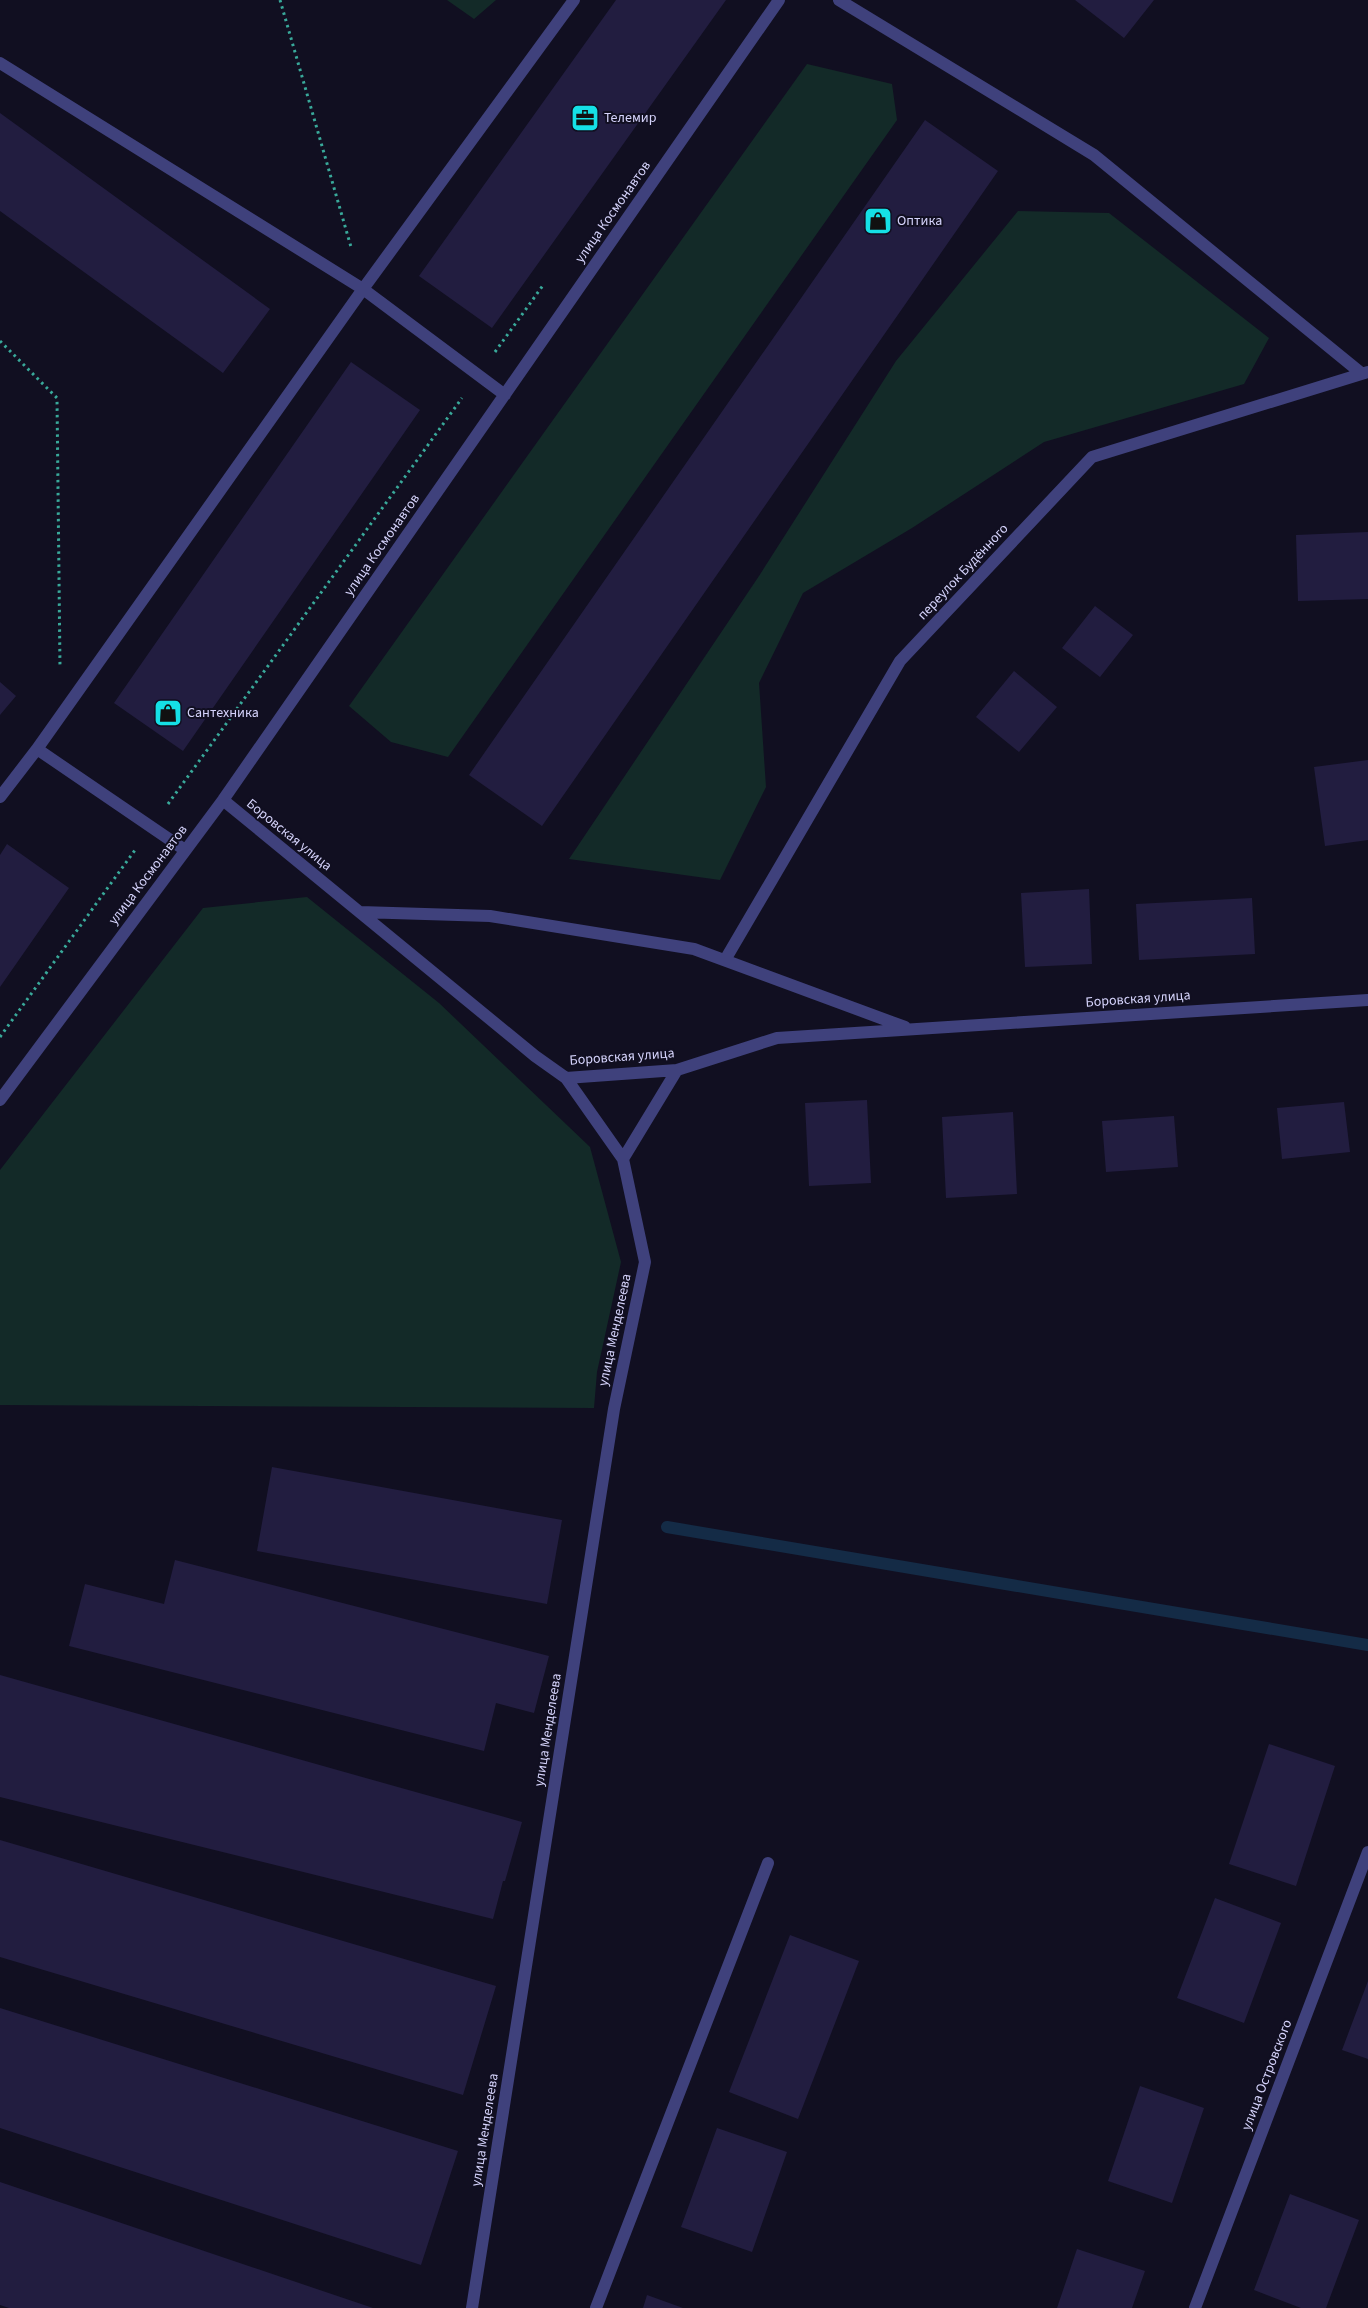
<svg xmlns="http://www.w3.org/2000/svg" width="1368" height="2308" font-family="'Source Sans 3',sans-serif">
  <rect width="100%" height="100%" fill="#110f21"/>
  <path fill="#132a28" d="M447,0H496L474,19Z
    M807,64L892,84L897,120L448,757L391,742L349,706Z
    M1018,211L1109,213L1269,338L1244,384L1044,442L912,528L803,593L759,683L766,787L720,880L569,859L759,576L896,361Z
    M307,897L439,1003L590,1147L621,1262L597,1372L594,1408L0,1405V1170L203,908Z"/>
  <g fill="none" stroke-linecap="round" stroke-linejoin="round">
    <path stroke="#142b46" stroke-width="12" d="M667,1527L1368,1645"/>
  </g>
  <path fill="#221d40" d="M616,0H726L492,328L419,276Z
    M1075,0H1154L1124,38Z
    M0,113L270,309L223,373L0,211Z
    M925,120L998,171L542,826L469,775Z
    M351,362L420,410L183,751L114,703Z
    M1368,532V599L1298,601L1296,535Z
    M1095,606L1133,635L1100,677L1062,648Z
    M1014,671L1057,707L1019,752L976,717Z
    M0,682L16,696L0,715Z
    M1368,760V840L1325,846L1314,767Z
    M7,844L69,888L0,987V855Z
    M1089,889L1092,964L1025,967L1021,893Z
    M1252,898L1255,954L1139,960L1136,904Z
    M867,1100L871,1183L809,1186L805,1103Z
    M1344,1102L1350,1152L1282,1159L1277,1108Z
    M1013,1112L1017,1194L946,1198L942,1117Z
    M1174,1116L1178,1167L1106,1172L1102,1121Z
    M272,1467L562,1520L547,1604L257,1551Z
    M175,1560L549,1656L534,1713L496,1703L484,1751L69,1646L85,1584L164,1604Z
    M0,1675L522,1822L505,1881H503L493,1919L0,1797Z
    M1269,1744L1335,1766L1296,1886L1229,1864Z
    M0,1840L496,1986L463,2095L0,1957Z
    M1215,1898L1281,1923L1244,2023L1177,1998Z
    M790,1935L859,1961L798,2119L729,2092Z
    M1368,1981V2059L1342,2050Z
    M0,2008L458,2151L421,2265L0,2128Z
    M1140,2086L1204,2108L1172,2203L1108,2181Z
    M717,2128L787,2152L752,2252L681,2227Z
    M0,2182L373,2308H9L0,2305Z
    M1290,2194L1359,2220L1326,2308H1301L1254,2290Z
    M1077,2249L1145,2271L1132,2308H1057Z
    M647,2295L683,2308H643Z"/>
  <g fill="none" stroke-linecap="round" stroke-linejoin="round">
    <path stroke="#39a99a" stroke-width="3" stroke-dasharray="2.5 4" stroke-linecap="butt" d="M280,0L351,247
      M0,341L57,398L60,667
      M495,352L544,284
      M168,804L462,398
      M0,1037L135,850"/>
    <path stroke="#3f417c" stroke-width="12" d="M839,0L1094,155L1361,373
      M0,63L363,289L574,0
      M37,749L363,289L505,395
      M0,797L37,749L185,850
      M223,800L535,1056L566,1078L677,1070L777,1038L1368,1000
      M360,912L490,916L694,949L905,1027
      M725,960L900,661L1092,457L1368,372
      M0,1100L223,800L779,0
      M623,1159L677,1070
      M472,2308L614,1409L645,1262L623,1159L566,1078
      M596,2308L768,1863
      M1195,2308L1368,1852"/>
  </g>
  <defs>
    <symbol id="office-square" viewBox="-11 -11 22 22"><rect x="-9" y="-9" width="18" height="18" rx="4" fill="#15e0e6" stroke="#110f21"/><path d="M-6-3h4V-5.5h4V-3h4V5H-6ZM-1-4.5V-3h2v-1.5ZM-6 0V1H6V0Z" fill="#111"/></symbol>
    <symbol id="shop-square" viewBox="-11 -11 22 22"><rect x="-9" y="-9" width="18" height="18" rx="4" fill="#15e0e6" stroke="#110f21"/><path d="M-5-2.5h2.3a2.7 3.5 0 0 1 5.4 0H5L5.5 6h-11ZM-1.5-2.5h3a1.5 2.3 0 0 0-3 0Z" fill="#111"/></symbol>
  </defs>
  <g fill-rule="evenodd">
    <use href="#office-square" x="569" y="102" width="32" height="32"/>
    <use href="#shop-square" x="862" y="205" width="32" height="32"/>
    <use href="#shop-square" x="152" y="697" width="32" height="32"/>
  </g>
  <g text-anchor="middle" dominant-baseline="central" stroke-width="4" stroke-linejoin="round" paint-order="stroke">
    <g font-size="14" fill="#d5d3fb" stroke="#110f21" text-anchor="start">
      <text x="604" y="118">Телемир</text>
      <text x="897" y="221">Оптика</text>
      <text x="187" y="713">Сантехника</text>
    </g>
    <g font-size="14" fill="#d5d3fb" stroke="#110f21">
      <text transform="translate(613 212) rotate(-55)">улица Космонавтов</text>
      <text transform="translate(382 545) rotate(-55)">улица Космонавтов</text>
      <text transform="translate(963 572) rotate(-47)">переулок Будённого</text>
      <text transform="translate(289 835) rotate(39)">Боровская улица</text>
      <text transform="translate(148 875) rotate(-53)">улица Космонавтов</text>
      <text transform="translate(1138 999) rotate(-4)">Боровская улица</text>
      <text transform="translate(622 1057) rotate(-4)">Боровская улица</text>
      <text transform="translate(615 1330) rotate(-78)">улица Менделеева</text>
      <text transform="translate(548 1730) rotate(-81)">улица Менделеева</text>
      <text transform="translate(1267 2075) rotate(-69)">улица Островского</text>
      <text transform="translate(485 2130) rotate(-81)">улица Менделеева</text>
    </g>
  </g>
</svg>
